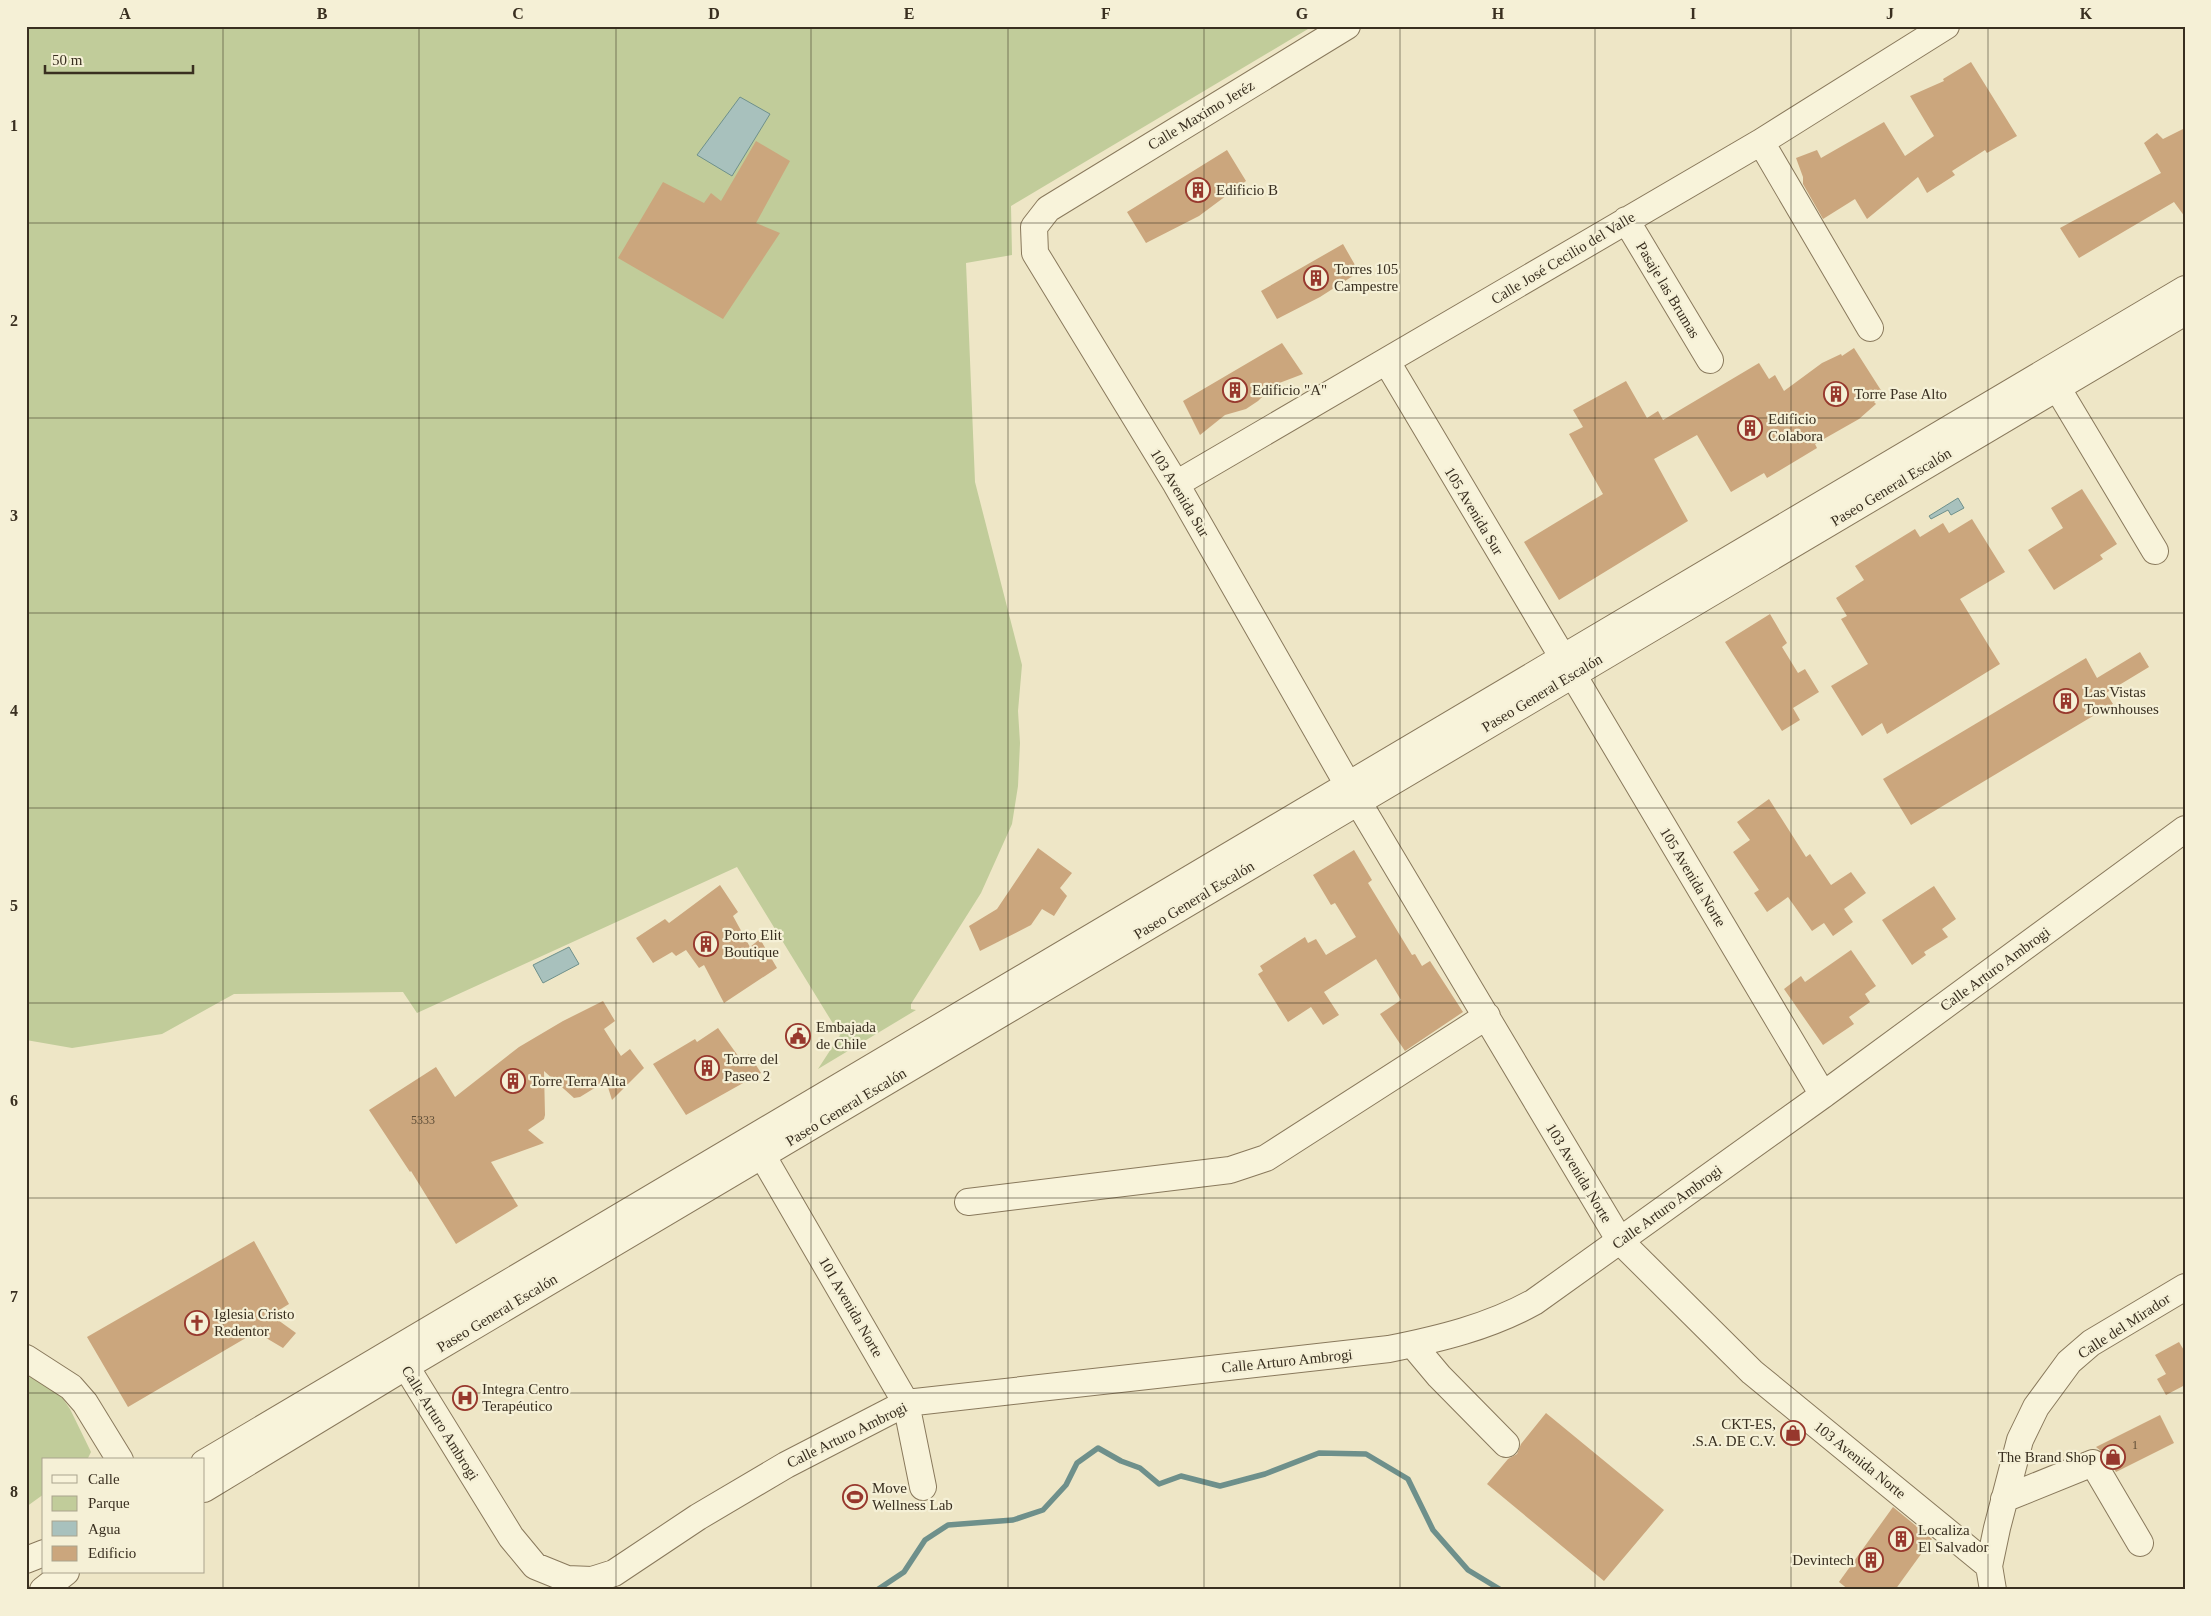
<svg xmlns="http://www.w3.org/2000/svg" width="2211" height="1616" font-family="Georgia,serif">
  <rect width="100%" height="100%" fill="#eee6c6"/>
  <path fill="#c1cc9a" d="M26,26H1313L1011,206L1012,255L966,263L975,482L1022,665L1018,711L1020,743L1018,786L1012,824L981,893L911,1004V1009L916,1010L818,1069L840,1035L737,867L417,1013L403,992L234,994L162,1034L72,1048L26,1040Z
    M26,1374L59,1393L70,1409L91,1452L87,1460H44V1494L26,1507Z"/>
  <path fill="#a8c1bd" stroke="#6e908b" d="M740,97L770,114L732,176L697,155Z
    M1958,498L1964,508L1951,515L1948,510L1931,519L1929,516Z
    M569,947L579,964L543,983L533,965Z"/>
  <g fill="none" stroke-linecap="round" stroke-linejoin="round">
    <path stroke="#6e908b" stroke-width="5.5" d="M877,1590L904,1572L925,1540L948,1525L1013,1520L1043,1510L1066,1485L1077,1463L1098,1448L1121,1461L1140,1468L1159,1484L1181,1476L1220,1486L1265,1474L1319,1453L1366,1454L1408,1479L1433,1530L1468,1570L1501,1590"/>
  </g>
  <path fill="#cba67d" d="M1971,62L2017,136L1987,153L1985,150L1952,171L1955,175L1927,193L1918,177L1867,219L1855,199L1823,219L1803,184V177L1796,158L1817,150L1821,158L1884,122L1905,156L1934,136L1910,96L1944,81L1943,79Z
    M2185,128V217L2174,202L2079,258L2060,228L2161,173L2144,143L2157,133L2163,139Z
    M756,141L790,161L756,223L780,233L723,319L618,258L663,182L704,203L711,193L721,201Z
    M1227,150L1246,181L1199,216L1146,243L1127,212Z
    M1343,244L1359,272L1320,297L1277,319L1261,291Z
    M1282,343L1303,374L1274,385L1258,401L1246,409L1225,415L1200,435L1183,401Z
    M1854,348L1884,395L1874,402L1876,404L1859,419L1815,444L1817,448L1767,478L1764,473L1731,492L1697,435L1654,459L1688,521L1559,600L1524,542L1603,494L1569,434L1583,427L1573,410L1626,381L1647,418L1658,411L1663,420L1759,363L1769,379L1775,375L1784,391L1822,363L1841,354L1842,356Z
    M2082,489L2117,544L2100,555L2103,559L2054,590L2028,550L2063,528L2051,508Z
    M1972,519L2005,572L1960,599L2000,664L1887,734L1882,723L1862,736L1831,686L1868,664L1841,619L1847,616L1836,598L1864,580L1855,566L1915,529L1920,537L1943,523L1949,533Z
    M1770,614L1787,643L1782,647L1798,673L1805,669L1819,692L1793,708L1800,720L1782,731L1725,642Z
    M2140,652L2149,667L2106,693L2113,704L1911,825L1883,779L2086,658L2097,678Z
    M1769,799L1806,857L1810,854L1831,885L1851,872L1866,893L1844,909L1853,922L1833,936L1824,923L1812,931L1788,897L1767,912L1754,893L1759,890L1733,852L1750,840L1737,822Z
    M1038,848L1072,873L1060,888L1067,896L1054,916L1042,909L1031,925L980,951L969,926L997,909Z
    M1354,850L1372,880L1368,883L1412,955L1415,954L1422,966L1430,961L1463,1012L1405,1051L1380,1014L1401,1000L1376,959L1324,992L1339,1015L1323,1025L1311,1007L1288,1022L1258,974L1263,971L1260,966L1305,937L1308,943L1316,939L1326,955L1356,937L1335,903L1331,905L1313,875Z
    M720,885L738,912L733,916L750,947L760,939L777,968L724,1003L704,965L699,968L686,950L676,956L672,952L653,963L636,938L665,919L669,923Z
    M1934,886L1956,919L1942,929L1948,937L1924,952L1926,955L1912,965L1882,920Z
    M1851,950L1876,986L1865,994L1870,1002L1849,1017L1854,1024L1823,1045L1784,989L1801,976L1805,982Z
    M603,1001L615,1021L604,1029L621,1056L630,1049L644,1068L612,1100L606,1081L580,1097L574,1098L544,1071L545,1115L544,1119L528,1130L544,1143L491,1162L518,1206L456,1244L411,1171L410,1172L369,1110L436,1067L455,1097L519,1047L563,1021Z
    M718,1028L741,1060L749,1054L761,1073L686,1115L653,1064L695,1039L697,1042Z
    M254,1241L289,1304L271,1315L296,1333L283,1348L256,1332L128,1407L87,1337Z
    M2179,1342L2185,1352V1385L2166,1395L2157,1379L2166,1374L2155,1355Z
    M1546,1413L1664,1510L1604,1581L1487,1484L1508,1459L1517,1454L1521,1444Z
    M2160,1415L2174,1443L2116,1472L2106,1455L2096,1447Z
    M1893,1507L1932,1539L1895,1590H1849L1839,1582Z"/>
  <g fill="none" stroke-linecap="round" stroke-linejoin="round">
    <defs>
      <path id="minor" d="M1347,26L1048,209L1034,227L1035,253L1176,484L1348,785L1620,1241L1752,1372L1989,1566
        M1761,142L1870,328
        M1626,220L1710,360
        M1387,362L1823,1095
        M2049,374L2155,551
        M1176,484L1761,142L1946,26
        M754,1141L906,1403L923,1487
        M968,1202L1230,1170L1266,1158L1487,1016
        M1413,1345L1439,1376L1506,1444
        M397,1352L511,1537L535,1566L567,1579L592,1580L614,1573L698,1517L786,1465L906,1403L1389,1349C1439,1339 1489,1327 1534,1302L1823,1095L2185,829
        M26,1358L71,1387L85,1403L120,1460
        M204,1463L2185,289
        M204,1489L405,1367L2185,312
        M2004,1499L2093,1463L2140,1543
        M26,1560L44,1553
        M43,1590L66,1572
        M1993,1590L1989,1566L1997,1528L2020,1440L2036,1407L2069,1362L2091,1343L2185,1287"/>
    </defs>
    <use href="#minor" stroke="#89795c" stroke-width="28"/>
    <use href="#minor" stroke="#f8f3da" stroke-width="26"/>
  </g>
  <path fill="none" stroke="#392f20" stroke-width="1" stroke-opacity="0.55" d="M223,26V1590M419,26V1590M616,26V1590M811,26V1590M1008,26V1590M1204,26V1590M1400,26V1590M1595,26V1590M1791,26V1590M1988,26V1590M26,223H2185M26,418H2185M26,613H2185M26,808H2185M26,1003H2185M26,1198H2185M26,1393H2185"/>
  <defs>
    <symbol id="building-ring" viewBox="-11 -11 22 22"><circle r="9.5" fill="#f5f0d6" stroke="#97382d" stroke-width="1.5"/><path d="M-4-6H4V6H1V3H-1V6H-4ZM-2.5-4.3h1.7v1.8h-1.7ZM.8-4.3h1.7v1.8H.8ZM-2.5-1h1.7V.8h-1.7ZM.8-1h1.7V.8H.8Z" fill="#97382d"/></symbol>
    <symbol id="civic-ring" viewBox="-11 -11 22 22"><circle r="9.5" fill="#f5f0d6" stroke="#97382d" stroke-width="1.5"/><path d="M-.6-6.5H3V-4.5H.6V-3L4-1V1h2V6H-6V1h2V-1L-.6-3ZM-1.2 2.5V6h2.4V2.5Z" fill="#97382d"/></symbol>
    <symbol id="church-ring" viewBox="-11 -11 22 22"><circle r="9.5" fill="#f5f0d6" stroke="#97382d" stroke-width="1.5"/><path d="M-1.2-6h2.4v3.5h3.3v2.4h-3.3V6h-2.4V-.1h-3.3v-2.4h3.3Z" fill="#97382d"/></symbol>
    <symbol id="hospital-ring" viewBox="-11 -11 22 22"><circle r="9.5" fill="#f5f0d6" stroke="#97382d" stroke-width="1.5"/><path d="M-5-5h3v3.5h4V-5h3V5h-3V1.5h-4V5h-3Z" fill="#97382d"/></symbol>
    <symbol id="shop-ring" viewBox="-11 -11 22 22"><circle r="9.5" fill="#f5f0d6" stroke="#97382d" stroke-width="1.5"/><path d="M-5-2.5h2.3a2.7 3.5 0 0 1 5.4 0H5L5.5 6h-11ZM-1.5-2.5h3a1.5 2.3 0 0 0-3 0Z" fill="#97382d"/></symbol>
    <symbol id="stadium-ring" viewBox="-11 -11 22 22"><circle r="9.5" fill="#f5f0d6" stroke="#97382d" stroke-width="1.5"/><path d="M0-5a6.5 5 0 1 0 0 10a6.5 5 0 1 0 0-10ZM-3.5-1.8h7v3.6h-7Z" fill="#97382d"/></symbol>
  </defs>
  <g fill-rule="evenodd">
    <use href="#building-ring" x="1184" y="176" width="28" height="28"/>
    <use href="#building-ring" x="1302" y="264" width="28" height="28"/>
    <use href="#building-ring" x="1221" y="376" width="28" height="28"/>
    <use href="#building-ring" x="1822" y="380" width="28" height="28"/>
    <use href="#building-ring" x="1736" y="414" width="28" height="28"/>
    <use href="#building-ring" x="2052" y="687" width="28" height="28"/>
    <use href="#building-ring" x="692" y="930" width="28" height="28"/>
    <use href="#civic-ring" x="784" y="1022" width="28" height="28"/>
    <use href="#building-ring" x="693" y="1054" width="28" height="28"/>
    <use href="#building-ring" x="499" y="1067" width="28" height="28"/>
    <use href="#church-ring" x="183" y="1309" width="28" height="28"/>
    <use href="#hospital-ring" x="451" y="1384" width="28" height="28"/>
    <use href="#shop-ring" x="1779" y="1419" width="28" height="28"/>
    <use href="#shop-ring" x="2099" y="1443" width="28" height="28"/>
    <use href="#stadium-ring" x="841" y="1483" width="28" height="28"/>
    <use href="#building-ring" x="1887" y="1525" width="28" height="28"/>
    <use href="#building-ring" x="1857" y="1546" width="28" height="28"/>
  </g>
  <g text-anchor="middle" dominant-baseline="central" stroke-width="4.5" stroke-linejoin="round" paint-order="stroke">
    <g font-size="12" fill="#5e4d37">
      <text x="423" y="1120">5333</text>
      <text x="2135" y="1445">1</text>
    </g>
    <g font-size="15" fill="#392f20" stroke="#f5f0d6">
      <text transform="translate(1201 115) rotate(-31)">Calle Maximo Jeréz</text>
      <text transform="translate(1563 258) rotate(-31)">Calle José Cecilio del Valle</text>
      <text transform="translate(1668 290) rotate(59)">Pasaje las Brumas</text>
      <text transform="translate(1891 487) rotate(-31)">Paseo General Escalón</text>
      <text transform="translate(1180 493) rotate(59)">103 Avenida Sur</text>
      <text transform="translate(1474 511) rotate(59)">105 Avenida Sur</text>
      <text transform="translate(1542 693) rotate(-31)">Paseo General Escalón</text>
      <text transform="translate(1693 877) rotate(59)">105 Avenida Norte</text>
      <text transform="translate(1194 900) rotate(-31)">Paseo General Escalón</text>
      <text transform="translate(1995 969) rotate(-36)">Calle Arturo Ambrogi</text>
      <text transform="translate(846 1107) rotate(-31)">Paseo General Escalón</text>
      <text transform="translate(1579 1173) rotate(59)">103 Avenida Norte</text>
      <text transform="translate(1667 1207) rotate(-36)">Calle Arturo Ambrogi</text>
      <text transform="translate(851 1307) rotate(60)">101 Avenida Norte</text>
      <text transform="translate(497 1313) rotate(-31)">Paseo General Escalón</text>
      <text transform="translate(2124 1326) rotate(-33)">Calle del Mirador</text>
      <text transform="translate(1287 1361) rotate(-6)">Calle Arturo Ambrogi</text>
      <text transform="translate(440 1423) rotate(58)">Calle Arturo Ambrogi</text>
      <text transform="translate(847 1435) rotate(-26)">Calle Arturo Ambrogi</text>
      <text transform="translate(1860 1460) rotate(39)">103 Avenida Norte</text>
    </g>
    <g font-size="15" fill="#392f20" stroke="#f5f0d6" text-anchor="start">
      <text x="1216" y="190">Edificio B</text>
      <text x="1334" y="269">Torres 105<tspan x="1334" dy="17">Campestre</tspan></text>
      <text x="1252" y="390">Edificio "A"</text>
      <text x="1854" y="394">Torre Pase Alto</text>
      <text x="1768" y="419">Edificio<tspan x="1768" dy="17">Colabora</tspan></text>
      <text x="2084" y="692">Las Vistas<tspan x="2084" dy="17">Townhouses</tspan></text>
      <text x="724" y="935">Porto Elit<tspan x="724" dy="17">Boutique</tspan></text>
      <text x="816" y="1027">Embajada<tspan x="816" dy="17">de Chile</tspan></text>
      <text x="724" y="1059">Torre del<tspan x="724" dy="17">Paseo 2</tspan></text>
      <text x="530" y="1081">Torre Terra Alta</text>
      <text x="214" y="1314">Iglesia Cristo<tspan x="214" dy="17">Redentor</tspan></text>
      <text x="482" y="1389">Integra Centro<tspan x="482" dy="17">Terapéutico</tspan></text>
      <text x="1776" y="1424" text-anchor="end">CKT-ES,<tspan x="1776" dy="17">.S.A. DE C.V.</tspan></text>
      <text x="2096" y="1457" text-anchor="end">The Brand Shop</text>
      <text x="872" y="1488">Move<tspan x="872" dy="17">Wellness Lab</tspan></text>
      <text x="1918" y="1530">Localiza<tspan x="1918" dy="17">El Salvador</tspan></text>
      <text x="1854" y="1560" text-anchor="end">Devintech</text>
    </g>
  </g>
  <rect width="2211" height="1616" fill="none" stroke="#f5f0d6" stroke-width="55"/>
  <rect x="42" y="1458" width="162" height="115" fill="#f5f0d6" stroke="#aaa38d"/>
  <rect x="52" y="1475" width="25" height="8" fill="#f8f3da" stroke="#aaa38d"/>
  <text x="88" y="1484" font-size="15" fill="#392f20">Calle</text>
  <rect x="52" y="1496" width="25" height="15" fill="#c1cc9a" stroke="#aaa38d"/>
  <text x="88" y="1508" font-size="15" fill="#392f20">Parque</text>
  <rect x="52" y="1521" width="25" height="15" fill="#a8c1bd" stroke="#aaa38d"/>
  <text x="88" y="1534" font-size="15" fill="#392f20">Agua</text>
  <rect x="52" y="1546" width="25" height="15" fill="#cba67d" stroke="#aaa38d"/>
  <text x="88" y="1558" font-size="15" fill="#392f20">Edificio</text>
  <path d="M45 65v8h148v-8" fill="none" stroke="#392f20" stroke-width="2.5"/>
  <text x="52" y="65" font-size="15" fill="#392f20" stroke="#f5f0d6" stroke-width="4" paint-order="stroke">50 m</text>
  <rect x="28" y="28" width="2156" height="1560" fill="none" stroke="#392f20" stroke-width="2"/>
  <g font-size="16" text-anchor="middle" font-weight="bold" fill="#392f20">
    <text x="125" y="19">A</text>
    <text x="322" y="19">B</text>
    <text x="518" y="19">C</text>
    <text x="714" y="19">D</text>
    <text x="909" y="19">E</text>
    <text x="1106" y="19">F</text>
    <text x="1302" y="19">G</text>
    <text x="1498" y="19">H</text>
    <text x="1693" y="19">I</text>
    <text x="1890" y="19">J</text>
    <text x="2086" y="19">K</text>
    <text x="14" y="131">1</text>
    <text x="14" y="326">2</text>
    <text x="14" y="521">3</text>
    <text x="14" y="716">4</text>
    <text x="14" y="911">5</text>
    <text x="14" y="1106">6</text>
    <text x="14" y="1302">7</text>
    <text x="14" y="1497">8</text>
  </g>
</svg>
